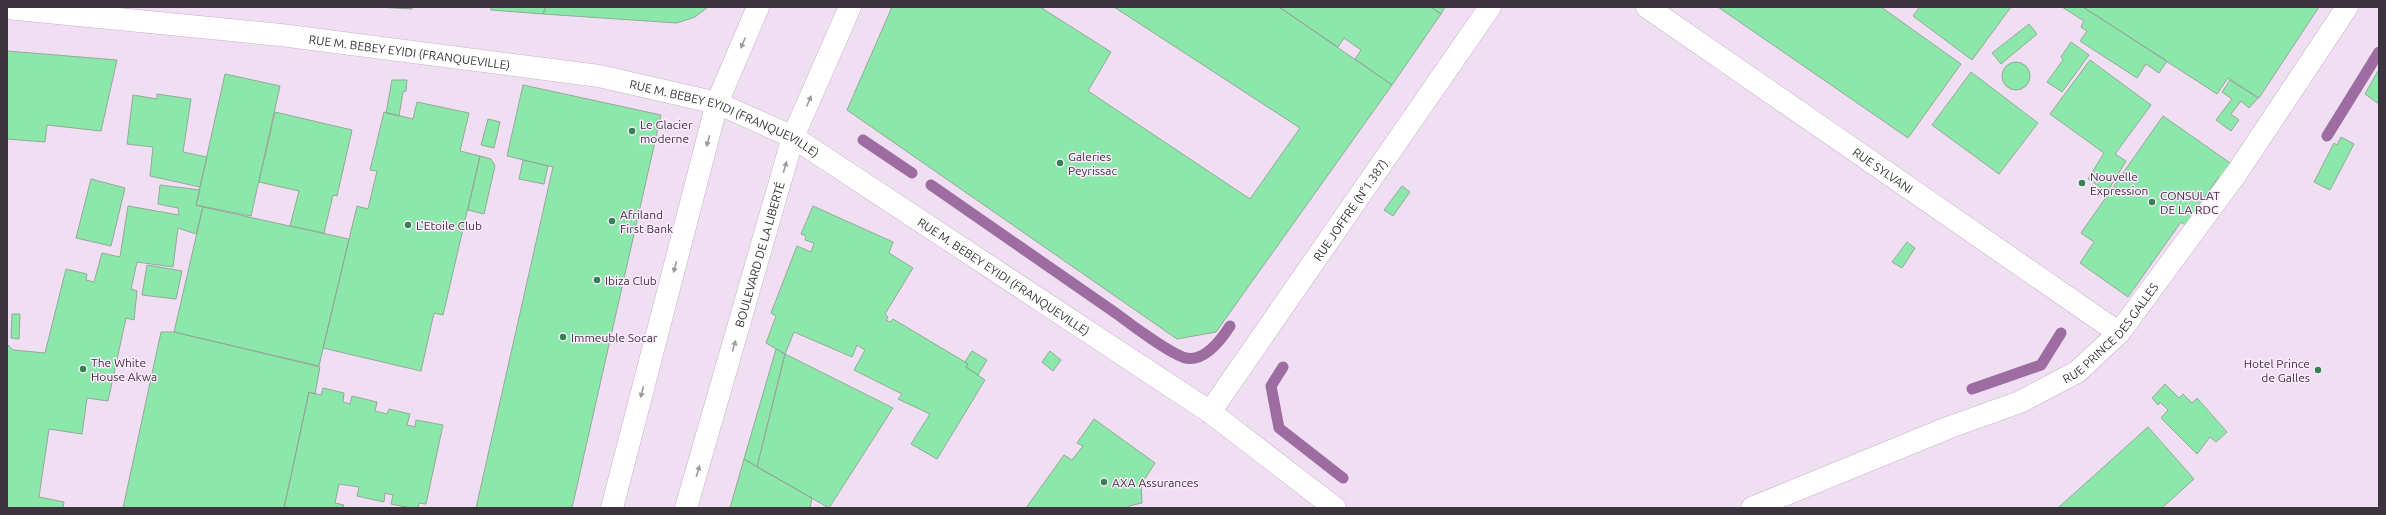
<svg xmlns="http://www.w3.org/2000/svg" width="2386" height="515" font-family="Ubuntu,sans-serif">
  <rect width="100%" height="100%" fill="#f0def2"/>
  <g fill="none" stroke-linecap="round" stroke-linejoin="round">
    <path stroke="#9d6da2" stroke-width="11" d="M2327,136L2379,52
      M863,140L912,173
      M931,185C993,228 1055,271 1117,314C1130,324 1172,355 1186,358C1205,362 1221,340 1230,326
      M1283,367L1271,386L1279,428L1343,478
      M1972,389L2041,365L2061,333"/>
  </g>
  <path fill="#8be8aa" stroke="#93a999" d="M377,7H412V9Z
    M491,7H546L543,14L491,10Z
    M546,7H708L695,17L677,23L543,14Z
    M892,7H1040L1111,52L1088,91L1250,199L1300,128L1114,7H1279L1392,85L1216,332L1177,339L847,110Z
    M1279,7H1431L1441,14L1392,85L1355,59L1361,50L1344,38L1338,47Z
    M1431,7H1445L1441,14Z
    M1718,7H1881L1961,64L1908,138Z
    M1920,7H2011L1972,60L1913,16Z
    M2062,7H2083L2167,61L2159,73L2146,64L2137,78L2080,41L2087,31L2081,27L2084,21Z
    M2083,7H2319L2259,98L2228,78L2217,94Z
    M2029,24L2037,34L2001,64L1992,53Z
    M2071,42L2089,55L2062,92L2047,82L2063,60L2061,57Z
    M7,51L117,60L101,131L47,125L45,142L7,139Z
    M2090,60L2151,105L2115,154L2126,161L2107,192L2088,179L2104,153L2050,114Z
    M2002 76a14 14 0 1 1 28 0a14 14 0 1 1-28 0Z
    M2378,71H2379V104L2365,94Z
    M1971,72L2038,123L1999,174L1932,125Z
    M225,74L280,86L251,216L196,205Z
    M392,80H407L406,91L403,92L399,116L386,113Z
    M2230,80L2258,98L2249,108L2241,101L2231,114L2239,120L2231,131L2216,120L2232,99L2222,92Z
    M523,85L661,115L572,508H476L553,167L507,156Z
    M157,94L191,99L183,152L207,157L200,187L150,176L153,147L127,144L133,95L157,99Z
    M417,102L469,113L460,151L480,156L443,315L434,313L421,371L323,348L357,206L368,209L377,171L370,170L384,112L413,119Z
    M275,112L352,130L337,196L333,195L324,233L290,226L299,191L259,182Z
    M2163,116L2236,167L2225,182L2218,178L2185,225L2181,222L2128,297L2080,263L2094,242L2081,233Z
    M488,119L500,122L494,148L481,145Z
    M2341,137L2354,144L2330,190L2314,182L2334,143L2337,145Z
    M480,156L491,159L495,166L484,214L468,210Z
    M523,160L548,166L544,184L519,179Z
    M91,179L125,188L111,246L76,238Z
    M160,185L200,190L196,205L203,207L196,234L178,228L173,267L137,262L131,289L137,291L134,320L126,318L108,401L87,398L82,434L49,429L39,497L64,502L63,508H7V344L13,350L45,353L66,269L87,274L86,280L94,282L102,253L120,257L128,206L179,215L178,208L158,204Z
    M1402,186L1410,192L1393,216L1384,210Z
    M813,206L893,242L889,253L913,268L885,314L888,317L886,320L890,322L893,319L965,362L968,364L966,367L985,380L937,459L911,444L930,414L898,399L902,394L854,370L865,350L857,345L852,357L794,332L785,354L766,343L776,316L771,313L797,246L811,252L814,243L805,240L806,236L801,234Z
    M203,207L349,239L319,366L174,332Z
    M1907,242L1915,248L1902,268L1892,262Z
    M147,265L182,271L176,299L142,295Z
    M12,314H20L19,339L11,338Z
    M161,332H174L320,367L315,394L309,392L284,508H123Z
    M776,349L785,354L757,467L744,459Z
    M972,351L987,360L978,375L966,367L968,364L965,362Z
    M1050,351L1061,360L1053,371L1042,362Z
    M785,354L893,408L829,508L757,467Z
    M2165,384L2179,398L2183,394L2192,403L2197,398L2227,432L2216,442L2210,437L2197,454L2161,418L2168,410L2160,402L2158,405L2152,398Z
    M323,388L344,393L343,402L350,404L352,396L377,402L375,411L387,414L389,409L410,414L407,425L415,427L416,420L443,425L426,504L419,503L418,508H411L391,504L393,495L385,493L384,502L357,496L359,487L339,484L335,503L344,505L343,508H284L309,392L321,395Z
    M1094,419L1155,463L1141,485L1142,503L1129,506L1127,508H1026L1064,455L1072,460L1083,446L1077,443Z
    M2148,427L2194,479L2162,508H2058Z
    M744,459L812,498L810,508H730Z"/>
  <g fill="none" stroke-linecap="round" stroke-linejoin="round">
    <defs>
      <g id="minor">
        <path id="s1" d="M1647,7L2119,333"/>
        <path id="s2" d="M7,8L281,35L599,76L717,103L793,137L1210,412L1335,508"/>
        <path id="s3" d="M1210,412L1490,7"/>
        <path id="s4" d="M1752,508L1950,427L2020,402L2077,372L2119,333L2236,174L2347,7"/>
      </g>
      <g id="primary">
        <path d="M612,508L717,103L758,7"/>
        <path id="s5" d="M686,508L793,137L850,7"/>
      </g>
    </defs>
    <use href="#minor" stroke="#c4b2c5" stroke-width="23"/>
    <use href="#primary" stroke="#c4b2c5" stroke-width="23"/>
    <use href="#minor" stroke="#fff" stroke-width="22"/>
    <use href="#primary" stroke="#fff" stroke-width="22"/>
  </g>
  <defs><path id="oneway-solid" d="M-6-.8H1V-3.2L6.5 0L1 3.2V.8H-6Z"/></defs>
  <g fill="#9d9a9e">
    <use href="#oneway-solid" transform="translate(743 43) rotate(113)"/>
    <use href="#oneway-solid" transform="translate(809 101) rotate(-67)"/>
    <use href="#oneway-solid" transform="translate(708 141) rotate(105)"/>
    <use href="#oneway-solid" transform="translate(785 167) rotate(-74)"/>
    <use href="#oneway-solid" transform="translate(675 267) rotate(105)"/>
    <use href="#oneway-solid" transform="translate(734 346) rotate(-74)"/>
    <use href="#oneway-solid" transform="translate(642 392) rotate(105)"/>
    <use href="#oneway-solid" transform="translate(698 471) rotate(-73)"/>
  </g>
  <g fill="#348252" stroke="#feebff" stroke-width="1.5">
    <circle cx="632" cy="131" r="4"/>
    <circle cx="1060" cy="163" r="4"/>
    <circle cx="2082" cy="183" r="4"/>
    <circle cx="2152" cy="202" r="4"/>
    <circle cx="612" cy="221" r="4"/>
    <circle cx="408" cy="225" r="4"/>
    <circle cx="597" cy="280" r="4"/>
    <circle cx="563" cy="337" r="4"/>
    <circle cx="83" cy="369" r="4"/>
    <circle cx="2318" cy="370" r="4"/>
    <circle cx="1104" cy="482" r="4"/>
  </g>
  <g text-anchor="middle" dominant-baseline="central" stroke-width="3" stroke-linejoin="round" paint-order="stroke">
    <g font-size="12" fill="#3b343c" stroke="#feebff">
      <text stroke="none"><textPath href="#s2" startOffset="405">RUE M. BEBEY EYIDI (FRANQUEVILLE)</textPath></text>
      <text stroke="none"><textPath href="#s2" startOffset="729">RUE M. BEBEY EYIDI (FRANQUEVILLE)</textPath></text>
      <text stroke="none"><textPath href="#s1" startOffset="287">RUE SYLVANI</textPath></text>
      <text stroke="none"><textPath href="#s3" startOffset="246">RUE JOFFRE (N°1.387)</textPath></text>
      <text stroke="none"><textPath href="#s5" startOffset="264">BOULEVARD DE LA LIBERTÉ</textPath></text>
      <text stroke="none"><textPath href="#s2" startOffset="1053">RUE M. BEBEY EYIDI (FRANQUEVILLE)</textPath></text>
      <text stroke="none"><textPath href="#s4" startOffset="404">RUE PRINCE DES GALLES</textPath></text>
    </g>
    <g font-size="12" fill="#3b343c" stroke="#feebff" text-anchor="start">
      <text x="640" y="124">Le Glacier<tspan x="640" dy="14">moderne</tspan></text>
      <text x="1068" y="156">Galeries<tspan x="1068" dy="14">Peyrissac</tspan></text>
      <text x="2090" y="176">Nouvelle<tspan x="2090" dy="14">Expression</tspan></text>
      <text x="2160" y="195">CONSULAT<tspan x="2160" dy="14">DE LA RDC</tspan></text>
      <text x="620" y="214">Afriland<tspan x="620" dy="14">First Bank</tspan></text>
      <text x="416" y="225">L'Etoile Club</text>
      <text x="605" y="280">Ibiza Club</text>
      <text x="571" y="337">Immeuble Socar</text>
      <text x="91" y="362">The White<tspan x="91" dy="14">House Akwa</tspan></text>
      <text x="2310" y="363" text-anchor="end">Hotel Prince<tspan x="2310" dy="14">de Galles</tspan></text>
      <text x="1112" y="482">AXA Assurances</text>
    </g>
  </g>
  <rect width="2386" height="515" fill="none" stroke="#3b343c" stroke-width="16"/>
</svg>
